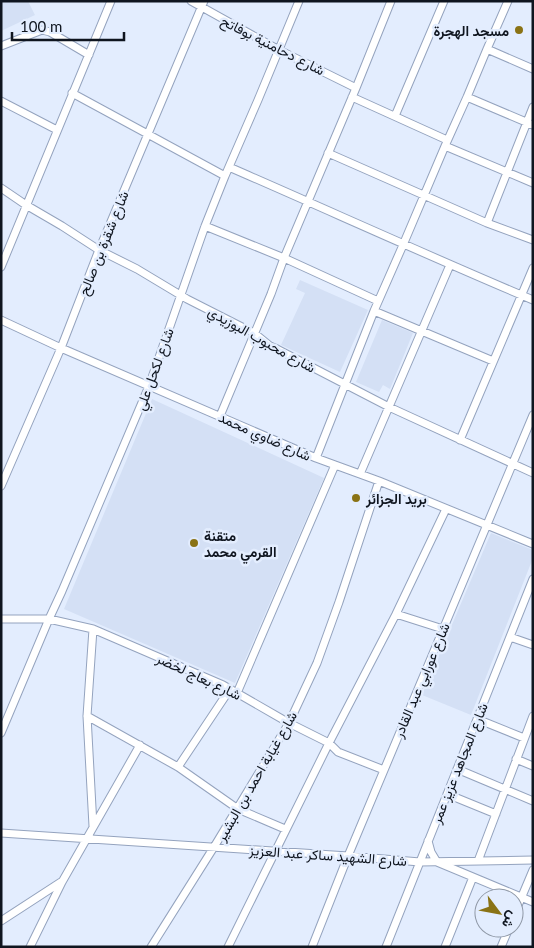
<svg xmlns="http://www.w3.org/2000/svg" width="534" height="948" font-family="Lato,Vazirmatn,sans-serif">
  <rect width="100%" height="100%" fill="#e3edfe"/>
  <path fill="#d4e0f5" d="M1,1H28L35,15L1,31Z
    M300,280L368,310L340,372L281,345L305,293L296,289Z
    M382,320L413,333L390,389L383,385L379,392L356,382Z
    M152,399L324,478L235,683L64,609Z
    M491,533L533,550V558L471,715L422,695Z"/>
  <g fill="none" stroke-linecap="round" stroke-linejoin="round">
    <defs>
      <path id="street" d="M191,1L279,50L356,88
        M1,46L42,30L50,32L89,55
        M487,49L533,69
        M72,93L225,176
        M352,97L447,140
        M467,97L533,125
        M1,101L57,130
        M395,116L444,1
        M445,146L533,183
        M328,153L487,223L533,240
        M229,167C330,211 431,257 533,300
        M1,188L26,205L62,226L99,250L137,269L187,299L254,333L270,346L277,349L389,407L533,473
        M487,223L533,107
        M205,226L284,258L378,301
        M1,267L111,1
        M374,311L493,361
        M1,320L61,348L316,458L379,481L533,544
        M220,416L271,294L284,258L356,88L391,1
        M460,440L533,268
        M316,458L374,311L403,245L445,146L467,97L487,49L508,1
        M360,474L450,265
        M1,486L61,348L99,250L204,1
        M396,614L443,629
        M1,619H49L93,629L223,685L289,723L329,743L338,752L384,770
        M510,637L533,645
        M237,693L335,465
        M87,716L178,767L238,809L285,829
        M477,719L524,738
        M1,733L49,619L62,591L149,386L205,226L225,176L258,100L299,1
        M516,759L533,766
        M178,767L230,689
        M457,769L533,801
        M447,794L496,814
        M93,826L87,716L93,629
        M1,833L348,856L420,862L533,860
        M428,841L431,852L437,862L533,902
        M478,861L533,716
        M514,915L533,870
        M1,921L61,882
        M30,947L62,882L140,745
        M151,947L214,847L289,723L317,663L339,602L379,481
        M228,947L329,743L396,614L446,509
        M312,947L348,856L533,415
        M386,947L533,579
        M445,947L473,877
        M501,947L509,928"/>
    </defs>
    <use href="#street" stroke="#94a3be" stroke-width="9"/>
    <use href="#street" stroke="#fff" stroke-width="7"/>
  </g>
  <g fill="#8a7315" stroke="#e3edfe" stroke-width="2">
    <circle cx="519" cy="30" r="5"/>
    <circle cx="356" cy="498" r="5"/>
    <circle cx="194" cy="543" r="5"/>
  </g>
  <g text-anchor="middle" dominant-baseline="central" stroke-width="5" stroke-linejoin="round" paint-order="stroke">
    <g font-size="14" font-weight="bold" fill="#0f151f" stroke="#e3edfe" text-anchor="start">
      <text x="509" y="30" text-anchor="end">مسجد الهجرة</text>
      <text x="366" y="498">بريد الجزائر</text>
      <text x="204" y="535">متقنة<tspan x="204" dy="16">القرمي محمد</tspan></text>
    </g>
    <g font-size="14" fill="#0f151f" stroke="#e3edfe">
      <text transform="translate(273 45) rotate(27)">شارع دحامنية بوفاتح</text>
      <text transform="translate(103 243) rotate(-68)">شارع شقرة بن صالح</text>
      <text transform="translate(262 339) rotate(29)">شارع محبوب البوزيدي</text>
      <text transform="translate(154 369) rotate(-70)">شارع لكحل علي</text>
      <text transform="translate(265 436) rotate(24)">شارع ضاوي محمد</text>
      <text transform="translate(199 676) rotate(25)">شارع بعاج لخضر</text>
      <text transform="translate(421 680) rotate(-67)">شارع عورابي عبد القادر</text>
      <text transform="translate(459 763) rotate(-68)">شارع المجاهد عزيز عمر</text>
      <text transform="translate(256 776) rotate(-60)">شارع غيابة احمد بن البشير</text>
      <text transform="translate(328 855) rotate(4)">شارع الشهيد ساكر عبد العزيز</text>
    </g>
  </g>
  <rect width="534" height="948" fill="none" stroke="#0f151f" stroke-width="5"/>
  <g transform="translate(499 913) rotate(122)"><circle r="24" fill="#e3edfe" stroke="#8e97a5"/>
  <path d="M0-4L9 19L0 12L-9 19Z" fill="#8a7315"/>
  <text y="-8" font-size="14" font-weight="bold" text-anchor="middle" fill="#0f151f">ش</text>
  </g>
  <path d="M12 32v8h112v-8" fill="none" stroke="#0f151f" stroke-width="2.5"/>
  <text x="20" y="32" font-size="15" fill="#0f151f" stroke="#e3edfe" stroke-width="4" paint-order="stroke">100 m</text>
</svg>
